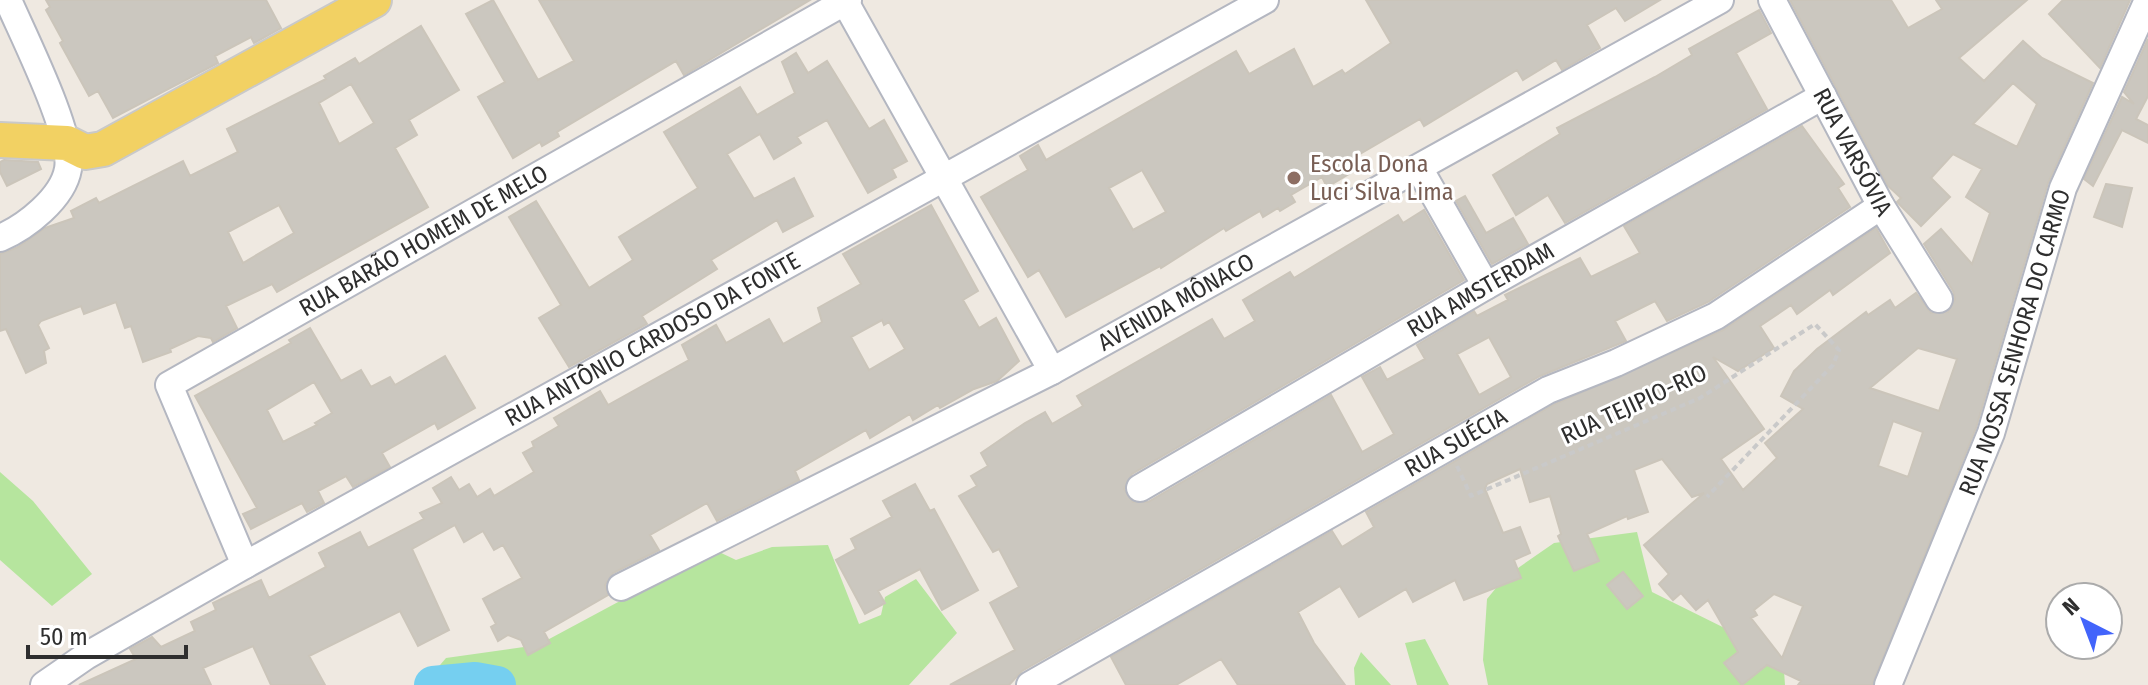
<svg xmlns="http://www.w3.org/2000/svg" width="2148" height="685" font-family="'Fira Sans Condensed',sans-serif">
  <rect width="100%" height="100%" fill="#efe9e1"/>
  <path fill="#b6e59e" d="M0,472L33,501L92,574L52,606L0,560Z
    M1637,532L1652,592L1783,657L1785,685H1488L1483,660L1487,599L1505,577L1554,543Z
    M828,545L859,624L881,615L885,597L916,579L957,633L909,685H423L446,658L538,645L715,550L736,560L772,547Z
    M1425,639L1449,685H1417L1405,643Z
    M1361,652L1391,685H1355L1354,668Z"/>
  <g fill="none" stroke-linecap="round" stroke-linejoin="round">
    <path stroke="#75cff0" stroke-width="38" d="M433,685L475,681L497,685"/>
  </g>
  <path fill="#cbc7bf" stroke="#cbc5ba" stroke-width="2" fill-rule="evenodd" d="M46,0H266L281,28L254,43L251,37L215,56L218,63L113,118L98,91L89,96L60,43L63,41L46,10L50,7Z
    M493,0L538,80L574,61L539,0H810L684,75L676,61L557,132L559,136L542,146L540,142L513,158L478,97L505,82L466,14Z
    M1366,0H1660L1625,21L1616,8L1587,25L1600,48L1562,70L1556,60L1523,80L1517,70L1424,126L1420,119L1348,161L1354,171L1327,187L1322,177L1291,195L1295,202L1280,211L1278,208L1263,217L1260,211L1226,231L1224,228L1161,268L1160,266L1066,317L1039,270L1028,277L981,197L1028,170L1020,156L1038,145L1046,160L1236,51L1249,74L1294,49L1313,87L1342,70L1345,74L1391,43ZM1142,170L1166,212L1133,230L1109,188Z
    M1790,0H1891L1908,28L1942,9L1936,0H2027L1959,58L1984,81L2023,41L2042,58L2093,83L2048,183L1976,428L1872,685H1798L1801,681L1767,665L1742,685L1724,663L1738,652L1708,600L1696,610L1681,593L1673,600L1659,584L1669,574L1644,545L1704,493L1692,497L1662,459L1634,470L1648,512L1628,519L1627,516L1587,534L1599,561L1574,571L1558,536L1561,534L1550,496L1530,502L1520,469L1487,484L1485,489L1503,533L1520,527L1530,553L1514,560L1521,578L1464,600L1455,580L1413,602L1406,589L1359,617L1340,586L1298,612L1314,643L1345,685H1238L1221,659L1176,685H1126L1111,657L1332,531L1342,547L1374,527L1366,512L1555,404L1723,330L1876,228L1890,253L1833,295L1830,290L1797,314L1791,305L1760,326L1774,348L1738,371L1713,357L1764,429L1721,459L1743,490L1777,458L1765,443L1803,409L1781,396L1794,371L1817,349L1866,312L1868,315L1890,300L1895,308L1916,293L1931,313L1948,312L1955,299L1953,291L1924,244L1941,229L1972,264L1990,213L1966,197L1982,169L1953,154L1931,178L1950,197L1921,226L1897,202L1901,198L1888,186ZM2013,83L2037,104L2017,147L1973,124ZM1918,348L1957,359L1939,411L1870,388ZM1893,421L1923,432L1908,477L1878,466ZM1774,594L1803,606L1782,658L1751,618L1757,615L1754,610Z
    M2063,0H2130L2100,68L2049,14Z
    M1759,10L1771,33L1736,53L1767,109L1565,223L1548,195L1516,215L1493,175L1560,134L1557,128L1655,77L1692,55L1689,49Z
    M421,26L459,90L409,120L417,135L395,148L428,207L277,292L272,284L226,306L237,328L213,342L211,338L198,336L170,349L171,352L143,362L131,326L125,328L116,302L84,314L81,306L41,321L38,325L49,348L44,351L46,363L26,373L6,329L0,331V254L18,247L45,228L74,218L71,211L96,198L99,203L183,161L190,176L238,152L227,129L326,79L324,76L355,58L359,64ZM351,84L374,123L339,144L319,103ZM279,205L294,233L243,263L228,232Z
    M2148,39V96L2136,119L2148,125V143L2122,130L2093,186L2084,179L2122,97L2134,104L2124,92Z
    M796,53L808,73L827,61L869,129L884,120L907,161L892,169L896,177L868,193L827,120L797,137L801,143L774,159L760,134L727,154L754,199L794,178L813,216L783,232L777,220L711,260L717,269L642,316L647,324L569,367L539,318L561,305L509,217L536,201L589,288L633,260L619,237L698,188L664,132L740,87L757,115L795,93L782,62Z
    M1802,126L1844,184L1838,188L1850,207L1708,302L1667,321L1655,301L1615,321L1626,341L1540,376L1022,671L1009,685H950L1015,650L990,603L1019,587L999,549L993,552L959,496L977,486L971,476L988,466L981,453L1025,423L1045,412L1052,424L1083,406L1077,396L1212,319L1224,339L1255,321L1243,300L1290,272L1294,278L1398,215L1403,223L1424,210L1464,280L1132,474L1124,489L1133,502H1148L1331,395L1362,452L1394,434L1362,377L1380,367L1387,380L1425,359L1417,345L1474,311L1477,316L1508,300L1505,295L1580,258L1591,277L1640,253L1624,226ZM1489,337L1511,377L1479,395L1457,354Z
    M4,160L38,162L41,169L7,186L0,172V162Z
    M2106,184L2132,188L2122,227L2094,217Z
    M1465,196L1486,233L1513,218L1528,244L1492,264L1456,201Z
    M931,205L978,291L963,300L979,328L996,318L1019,361L997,381L974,389L940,408L938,405L913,420L910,414L870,438L866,430L795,471L799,480L717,521L707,503L650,535L659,550L613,573L605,585L608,595L544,632L550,643L528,655L521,640L508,635L498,641L491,627L496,624L483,599L522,578L503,545L494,550L483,531L464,542L455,525L412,549L449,630L418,646L400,611L309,656L325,685H271L253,646L203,668L211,685H79L136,659L130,649L152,637L161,647L195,631L191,622L216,610L213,603L261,580L269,598L326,567L319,553L360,532L368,548L424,519L420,513L442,503L433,488L451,477L459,490L469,484L477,497L490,489L494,496L534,472L523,453L534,447L532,442L559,426L554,418L600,391L608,405L689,360L682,345L716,325L726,343L769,319L783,344L822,322L818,308L861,284L843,254ZM882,320L884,325L889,322L905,349L869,370L851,337Z
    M310,328L341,381L361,370L371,387L390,377L395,385L445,356L475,408L438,429L435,423L382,453L390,467L353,487L346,476L318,491L324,503L307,512L302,503L251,529L243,514L257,508L195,396L291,343L289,340ZM314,382L332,413L315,423L317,425L283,442L267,410Z
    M915,484L930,511L934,509L978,590L942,610L920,569L878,591L885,603L865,614L836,560L856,549L851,539L892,517L883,501Z
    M1623,572L1643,596L1627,609L1607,585Z"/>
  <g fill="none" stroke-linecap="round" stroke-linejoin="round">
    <defs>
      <g id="minor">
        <path d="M844,0L1052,371"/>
        <path id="s1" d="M1772,0L1881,206L1939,299"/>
        <path d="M1419,168L1486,286"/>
        <path d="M0,238C26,227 63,198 68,169C74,136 23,35 8,0"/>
        <path id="s2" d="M1140,488L1486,286L1823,96"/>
        <path id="s3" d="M245,565L169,385L848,0"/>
        <path id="s4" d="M621,587L1052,371L1720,0"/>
        <path id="s5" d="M44,685L86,656L245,565L1265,0"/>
        <path id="s6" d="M1030,685L1548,390L1616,363L1716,316L1881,206"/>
        <path id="s7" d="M1888,685L1991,433L2063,188L2148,0"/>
      </g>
      <path id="major" d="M0,140L67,143L85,152L103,149L374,0"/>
    </defs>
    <use href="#minor" stroke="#b4b7c1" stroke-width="30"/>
    <use href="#major" stroke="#c9c9c9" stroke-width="38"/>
    <path stroke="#c9c9c9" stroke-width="4" stroke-dasharray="6 4" stroke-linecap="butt" d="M1457,466L1471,496L1700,398L1815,324L1839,350L1833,365L1707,497"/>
    <use href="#minor" stroke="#fff" stroke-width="26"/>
    <use href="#major" stroke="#f2d163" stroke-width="34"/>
  </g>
  <circle fill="#8d6e63" stroke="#fff" stroke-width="3" cx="1294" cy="178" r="8"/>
  <g text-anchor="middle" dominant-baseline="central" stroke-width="6" stroke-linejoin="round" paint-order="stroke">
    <g font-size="24" fill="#2e2e2e" stroke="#fff">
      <text stroke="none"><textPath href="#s1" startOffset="172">RUA VARSÓVIA</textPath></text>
      <text stroke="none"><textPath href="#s3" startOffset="488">RUA BARÃO HOMEM DE MELO</textPath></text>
      <text stroke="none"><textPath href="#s2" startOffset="394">RUA AMSTERDAM</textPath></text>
      <text stroke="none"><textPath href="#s4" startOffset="624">AVENIDA MÔNACO</textPath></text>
      <text stroke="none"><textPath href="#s5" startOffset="700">RUA ANTÔNIO CARDOSO DA FONTE</textPath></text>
      <text stroke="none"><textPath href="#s7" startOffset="366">RUA NOSSA SENHORA DO CARMO</textPath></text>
      <text transform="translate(1634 404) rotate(-25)">RUA TEJIPIO-RIO</text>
      <text stroke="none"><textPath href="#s6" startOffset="490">RUA SUÉCIA</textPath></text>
    </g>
    <g font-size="24" fill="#785e54" stroke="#fff" text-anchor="start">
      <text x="1310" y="164">Escola Dona<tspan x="1310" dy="28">Luci Silva Lima</tspan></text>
    </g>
  </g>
  <g transform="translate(2084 621) rotate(318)"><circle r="38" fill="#ffffff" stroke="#ababab" stroke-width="2"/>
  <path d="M0-6L14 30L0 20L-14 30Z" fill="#4264fb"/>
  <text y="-12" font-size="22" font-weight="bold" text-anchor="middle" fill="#2e2e2e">N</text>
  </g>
  <path d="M28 645v12h158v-12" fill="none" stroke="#2e2e2e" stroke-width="4"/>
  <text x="40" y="645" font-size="24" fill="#2e2e2e" stroke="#ffffff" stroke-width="6" paint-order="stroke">50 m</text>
</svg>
